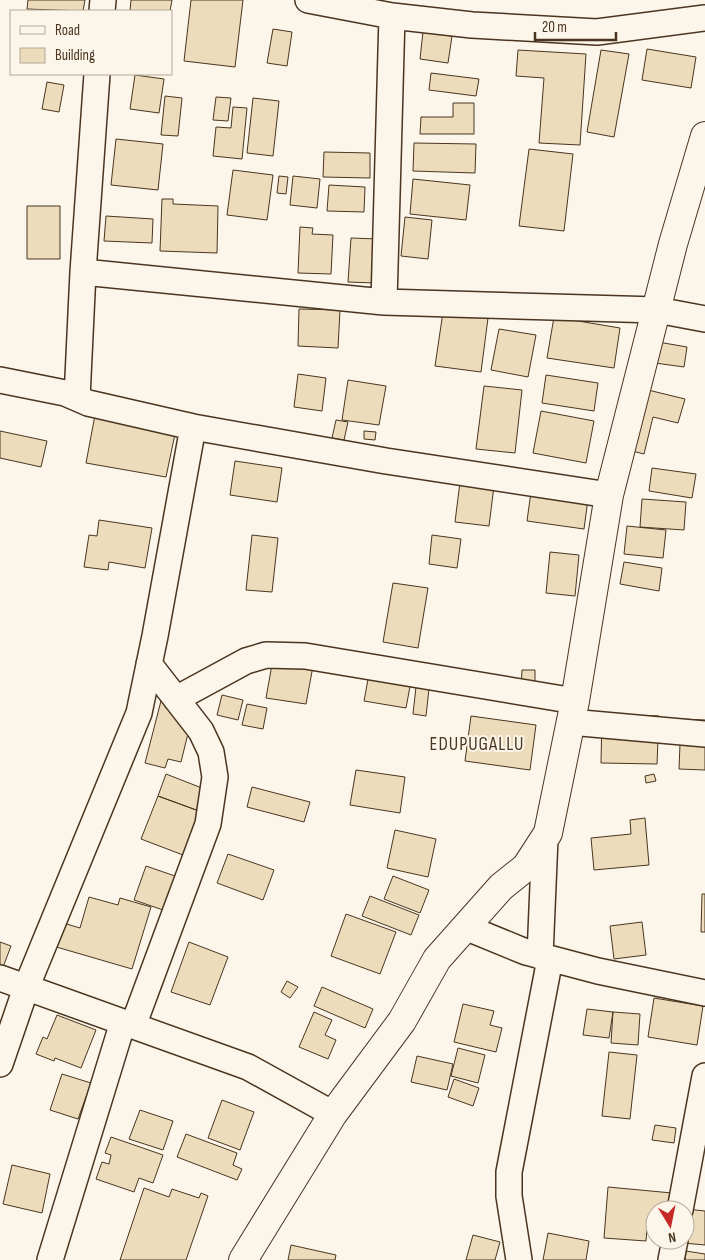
<svg xmlns="http://www.w3.org/2000/svg" width="705" height="1260" font-family="'Sofia Sans Condensed',sans-serif">
  <rect width="100%" height="100%" fill="#fbf6e9"/>
  <path fill="#ecdcbc" stroke="#4a3520" d="M28,0H85L83,11L27,9Z
    M131,0H172L170,11H130Z
    M191,0H243L235,67L184,61Z
    M273,29L292,32L287,66L267,63Z
    M423,32L452,36L448,63L420,59Z
    M647,49L696,57L691,88L642,80Z
    M518,50L586,54L580,145L539,143L544,78L516,76Z
    M601,50L629,54L614,137L587,132Z
    M431,73L479,79L476,96L429,90Z
    M135,75L164,79L159,113L130,109Z
    M47,82L64,85L59,112L42,109Z
    M165,96L182,98L178,136L161,135Z
    M216,97L231,98L228,121L213,120Z
    M253,98L279,101L273,156L247,153Z
    M453,103H474V134H420L421,117H453Z
    M233,107L247,108L242,159L213,156L216,127L231,128Z
    M116,139L163,144L158,190L111,185Z
    M414,143L476,144L475,173L413,171Z
    M529,149L573,154L564,231L519,226Z
    M324,152L370,153V178L323,177Z
    M233,170L273,175L267,220L227,215Z
    M279,176L288,177L286,194L277,193Z
    M293,176L320,179L317,208L290,205Z
    M413,179L470,185L466,220L410,214Z
    M329,185L365,187L364,212L327,211Z
    M162,199H173V204L218,206L217,253L160,251Z
    M27,206H60V259H27Z
    M106,216L153,219L152,243L104,241Z
    M405,217L432,220L428,259L401,256Z
    M300,227L313,228L312,234L333,235L331,274L298,273Z
    M351,238L378,239L375,283L348,282Z
    M299,309L340,310L338,348L298,346Z
    M443,312L488,318L481,372L435,366Z
    M554,317L620,328L614,368L547,358Z
    M499,329L536,335L528,377L491,370Z
    M658,342L687,347L684,367L655,363Z
    M298,374L326,378L322,411L294,407Z
    M546,375L598,383L594,411L542,403Z
    M348,380L386,386L379,425L342,420Z
    M484,386L522,390L515,453L476,449Z
    M648,390L685,399L678,423L653,417L644,454L632,451Z
    M541,411L594,421L586,463L533,453Z
    M95,415L176,429L166,477L86,463Z
    M336,420L348,422L344,440L332,438Z
    M0,431L47,441L41,467L0,458Z
    M364,431L376,432L375,440L364,439Z
    M235,461L282,468L277,502L230,495Z
    M652,468L696,474L692,498L649,491Z
    M460,482L494,486L489,526L455,522Z
    M531,492L588,499L584,529L527,521Z
    M642,499L686,502L684,530L640,527Z
    M99,520L152,528L145,568L109,562L108,570L84,567L89,535L97,536Z
    M627,526L666,530L663,558L624,554Z
    M252,535L278,538L272,592L246,590Z
    M432,535L461,539L457,568L429,564Z
    M550,552L579,555L575,596L546,593Z
    M624,562L662,568L659,591L620,584Z
    M393,583L428,588L418,648L383,642Z
    M273,659L313,666L306,704L266,698Z
    M522,670H535V691L521,690Z
    M369,674L411,681L406,708L364,701Z
    M416,687L429,689L426,716L413,714Z
    M222,695L243,700L238,720L217,715Z
    M162,697L195,705L181,762L168,759L165,768L145,763Z
    M247,704L267,708L263,729L242,725Z
    M602,714L659,716L657,764L601,763Z
    M471,716L536,725L530,770L465,761Z
    M681,719L705,720V770L679,769Z
    M356,770L405,777L400,813L350,805Z
    M166,774L207,790L199,811L158,796Z
    M654,774L656,781L646,783L645,776Z
    M252,787L310,802L304,822L247,807Z
    M158,796L199,811L183,855L141,839Z
    M645,818L649,865L594,870L591,838L631,834L630,820Z
    M395,830L436,839L428,877L387,868Z
    M228,854L274,870L263,900L217,883Z
    M146,866L175,876L163,910L134,900Z
    M393,876L429,890L420,913L384,899Z
    M702,894H705V932H701Z
    M370,896L419,915L411,935L362,916Z
    M89,897L118,905L120,898L151,907L132,969L53,946L60,922L80,928Z
    M346,914L396,932L380,974L331,956Z
    M642,922L646,955L614,959L610,926Z
    M0,942L11,946L0,975Z
    M189,942L228,957L210,1005L171,992Z
    M287,981L298,987L290,998L281,992Z
    M322,987L373,1009L365,1028L314,1006Z
    M654,998L703,1006L697,1045L648,1037Z
    M463,1004L494,1011L490,1025L502,1028L496,1052L454,1042Z
    M587,1009L613,1012L609,1038L583,1035Z
    M314,1012L332,1020L325,1035L336,1040L328,1059L299,1047Z
    M613,1012L640,1014L638,1045L611,1043Z
    M57,1015L96,1030L81,1068L55,1058L54,1061L36,1054L43,1037L47,1039Z
    M458,1048L485,1055L478,1083L451,1076Z
    M609,1052L637,1055L630,1119L602,1116Z
    M417,1056L453,1064L447,1090L411,1082Z
    M62,1074L91,1083L78,1119L50,1110Z
    M454,1079L479,1088L473,1106L448,1097Z
    M222,1100L254,1112L240,1150L208,1138Z
    M140,1110L173,1121L163,1150L129,1139Z
    M655,1125L676,1128L674,1143L652,1140Z
    M186,1134L237,1153L233,1165L242,1169L237,1180L177,1157Z
    M111,1137L163,1155L153,1183L139,1178L134,1192L96,1179L102,1162L109,1164L111,1155L105,1153Z
    M12,1165L50,1174L42,1213L3,1204Z
    M608,1187L672,1193L671,1210H655V1218L648,1217L646,1241L604,1238Z
    M144,1188L169,1197L172,1189L199,1198L201,1193L208,1196L186,1260H120Z
    M686,1209L705,1211V1245L683,1243L685,1240Z
    M548,1233L589,1241L586,1260H543Z
    M473,1235L500,1242L495,1260H466Z
    M291,1245L336,1255L335,1260H288Z
    M686,1251L705,1254V1260H685Z"/>
  <g fill="none" stroke-linecap="round" stroke-linejoin="round">
    <defs>
      <path id="minor" d="M308,0L392,16L472,25L597,32L705,18
        M102,11L103,0
        M97,74L83,272L384,302L657,310L705,319
        M384,302L392,16
        M0,380L65,393L88,403L193,427L386,461L609,495
        M77,398L83,272
        M176,699L246,661L266,655L305,656L575,701
        M570,722L705,734
        M465,927L526,952L598,971L705,993
        M540,956L545,838
        M0,978L248,1067L333,1114
        M133,1026L208,824L215,777L211,752L201,731L149,664
        M0,1064L26,988L139,713L155,636L193,427
        M680,1210L705,1076
        M50,1260L123,1022
        M519,1260L509,1196V1172L550,959
        M671,1260L675,1240"/>
      <path id="secondary" d="M243,1260L333,1114L402,1021L437,959L501,887L526,867L548,833L575,701L609,495L673,244L705,136"/>
    </defs>
    <use href="#minor" stroke="#4a3520" stroke-width="28"/>
    <use href="#secondary" stroke="#4a3520" stroke-width="30"/>
    <use href="#minor" stroke="#fbf6e9" stroke-width="25"/>
    <use href="#secondary" stroke="#fbf6e9" stroke-width="28"/>
  </g>
  <g text-anchor="middle" dominant-baseline="central" stroke-width="4" stroke-linejoin="round" paint-order="stroke">
    <g font-size="19" letter-spacing="1" fill="#4a3520" stroke="#fbf6e9">
      <text x="477" y="744">EDUPUGALLU</text>
    </g>
  </g>
  <rect x="10" y="10" width="162" height="65" fill="#fbf6e9" stroke="#b4a999"/>
  <rect x="20" y="26" width="25" height="8" fill="#fbf6e9" stroke="#b4a999"/>
  <text x="55" y="35" font-size="15" fill="#4a3520">Road</text>
  <rect x="20" y="48" width="25" height="15" fill="#ecdcbc" stroke="#b4a999"/>
  <text x="55" y="60" font-size="15" fill="#4a3520">Building</text>
  <g transform="translate(670 1225) rotate(170)"><circle r="24" fill="#fbf6e9" stroke="#b4a999"/>
  <path d="M0-4L9 19L0 12L-9 19Z" fill="#c62828"/>
  <text y="-8" font-size="14" font-weight="bold" text-anchor="middle" fill="#4a3520">N</text>
  </g>
  <path d="M535 32v8h81v-8" fill="none" stroke="#4a3520" stroke-width="2.5"/>
  <text x="542" y="32" font-size="15" fill="#4a3520" stroke="#fbf6e9" stroke-width="4" paint-order="stroke">20 m</text>
</svg>
